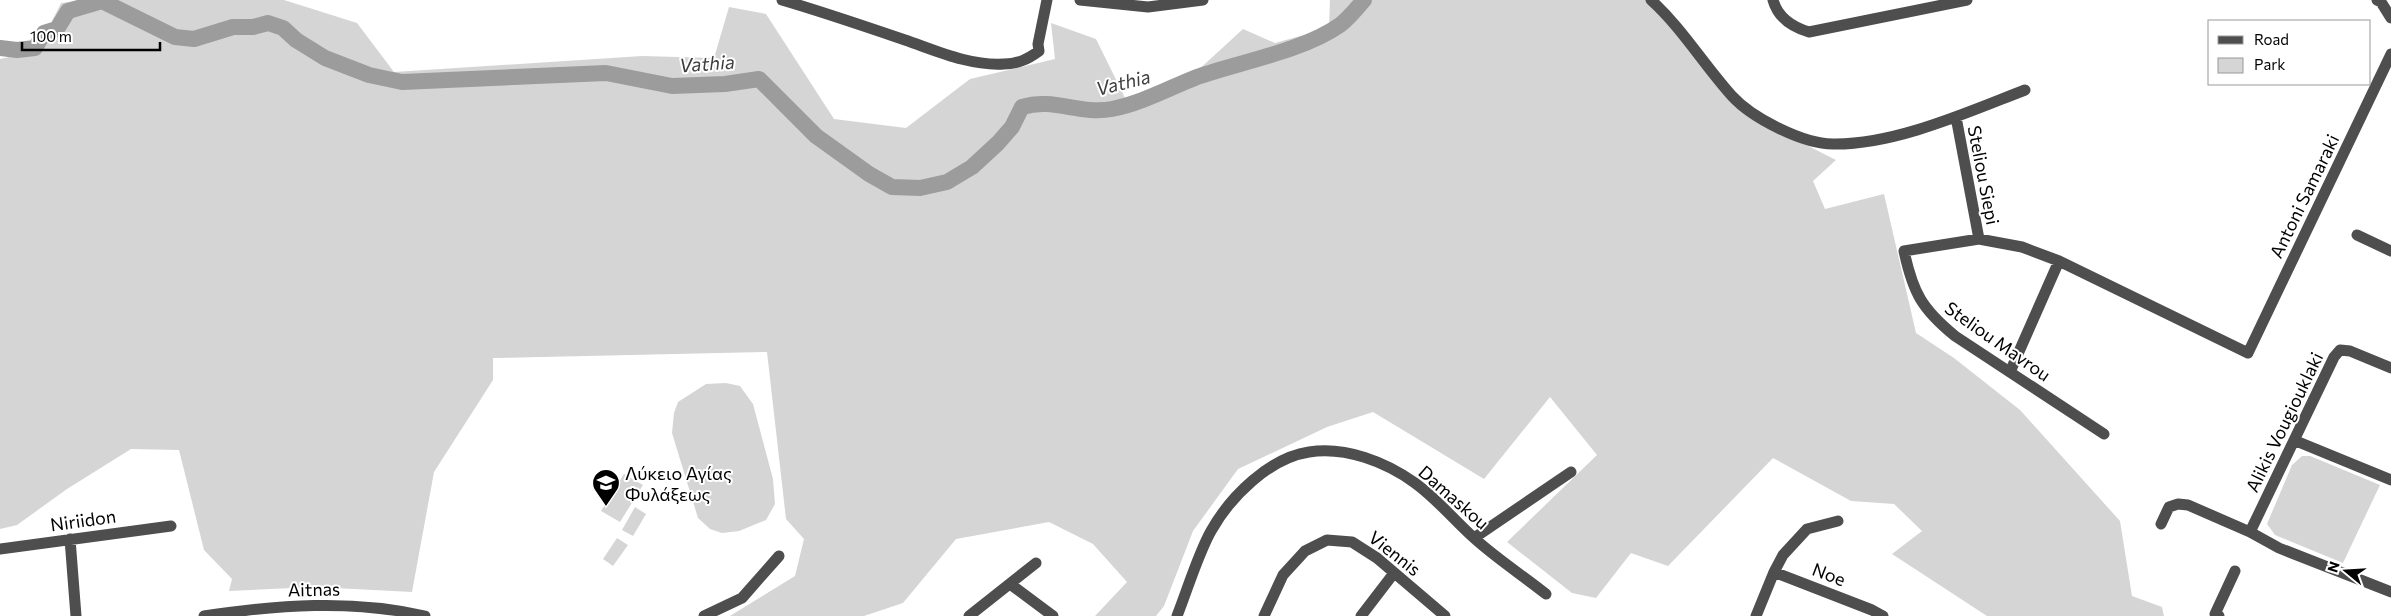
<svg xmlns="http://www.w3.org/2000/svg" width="2391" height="616" font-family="Commissioner,sans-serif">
  <rect width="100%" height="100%" fill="#fff"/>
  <path fill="#d5d5d5" d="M84,0H284L357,23L394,72L642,56L714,58L729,7L766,14L834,119L906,128L970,79L1055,59L1051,23L1096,39L1129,106L1171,95L1243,29L1275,43L1329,28L1330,0H1647L1749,116L1836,160L1813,181L1825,209L1884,194L1916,333L1954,358L2020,410L2120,521L2132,596L2162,607L2164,616H1987L1892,554L1922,531L1894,504L1851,501L1773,458L1668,566L1631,553L1596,598L1572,593L1507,542L1597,455L1550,397L1484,479L1373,412L1327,427L1238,469L1193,531L1164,606L1156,616H1095L1127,582L1093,544L1049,522L956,539L903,603L864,616H730L795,576L804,539L786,519L767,352L493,358V380L434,472L412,592L315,587L229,591L232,579L204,550L179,450L131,449L67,489L17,525L0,529V59L37,51L61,3Z
    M726,383L740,386L753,404L773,479L775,504L766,520L739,531L722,533L710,529L698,518L672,433L674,413L678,402L706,384Z
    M2302,456H2310L2380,485L2343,563L2275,535L2267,524L2292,465Z
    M624,474L643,485L620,522L601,511Z
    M635,507L646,514L633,536L622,530Z
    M617,538L628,545L613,566L603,559Z"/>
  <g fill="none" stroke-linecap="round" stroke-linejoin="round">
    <path stroke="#9c9c9c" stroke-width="16" d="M0,48L17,50L35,48L44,33L57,29L68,11L102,1L175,37L194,39L233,27H253L268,23L283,28L296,40L325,58L369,75L402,82L606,73L672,86L725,84L759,79L816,136L869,174L892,187L920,188L947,182L972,167L998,143L1012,127L1022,107C1054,97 1079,115 1112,109C1142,103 1169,88 1197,77C1240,62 1303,51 1340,25C1349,18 1356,9 1364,0"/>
    <path stroke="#4e4e4e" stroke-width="11" d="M782,0C823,12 864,26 905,40C937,51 970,66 1004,64C1018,64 1028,59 1039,51L1038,44L1047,0
      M1080,0L1148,7L1203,0
      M1651,0C1682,28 1704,65 1732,96C1752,118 1803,144 1833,144C1895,145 1968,112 2025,90
      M1773,0C1778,18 1792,27 1809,32L1967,0
      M2377,0L2381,2L2391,18
      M1956,117L1979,239
      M2357,235L2391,251
      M2010,372L2059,261
      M2104,434L1955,336C1922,309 1913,293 1904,251L1979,239L2022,247L2059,261L2248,353L2391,54
      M2296,441L2391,480
      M2161,524L2169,507L2178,504L2188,505L2250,532L2279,548L2391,592
      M2250,532L2334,357L2340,350L2350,351L2391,368
      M1474,538L1571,472
      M70,539L76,616
      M0,549L171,526
      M1774,572L1872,610L1883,616
      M1010,584L1053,616
      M204,616C277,605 352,599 425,616
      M704,616L742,598L779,556
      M969,616L1036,563
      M1177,616C1187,591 1198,554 1211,531C1230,497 1269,458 1309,452C1345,446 1386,462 1415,483C1437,499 1454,520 1474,538C1496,558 1522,575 1546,594
      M1264,616L1283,575L1305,551L1327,540L1352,542L1377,558L1445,616
      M1361,616L1394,573
      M1756,616L1774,572L1783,555L1807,529L1838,521
      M2219,616L2215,614L2235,571"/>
  </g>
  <defs>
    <symbol id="school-pin" viewBox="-11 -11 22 30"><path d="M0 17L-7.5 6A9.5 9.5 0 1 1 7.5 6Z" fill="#000" stroke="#fff"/><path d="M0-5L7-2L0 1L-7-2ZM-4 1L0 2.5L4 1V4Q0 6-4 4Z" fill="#fff"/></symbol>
  </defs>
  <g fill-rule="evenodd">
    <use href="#school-pin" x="590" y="467" width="32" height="43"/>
  </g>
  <g text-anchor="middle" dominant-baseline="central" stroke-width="4" stroke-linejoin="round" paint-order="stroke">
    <g font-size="18" fill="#000" stroke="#fff">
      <text transform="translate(1984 175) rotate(79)">Steliou Siepi</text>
      <text transform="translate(2304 196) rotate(-64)">Antoni Samaraki</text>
      <text transform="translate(1998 341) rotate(35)">Steliou Mavrou</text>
      <text transform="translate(2284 422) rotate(-64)">Alikis Vougiouklaki</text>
      <text transform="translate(1454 497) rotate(41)">Damaskou</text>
      <text transform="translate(83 520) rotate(-8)">Niriidon</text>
      <text transform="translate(1395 553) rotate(38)">Viennis</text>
      <text transform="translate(1829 574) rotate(21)">Noe</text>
      <text transform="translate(314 589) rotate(-1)">Aitnas</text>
    </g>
    <g font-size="18" fill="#000" stroke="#fff" text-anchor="start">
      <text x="625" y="473">Λύκειο Αγίας<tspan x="625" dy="21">Φυλάξεως</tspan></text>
    </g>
    <g font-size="19" font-style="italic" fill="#3d3d3d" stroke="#fff">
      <text transform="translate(707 63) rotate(-4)">Vathia</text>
      <text transform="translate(1123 82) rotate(-14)">Vathia</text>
    </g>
  </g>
  <rect x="2208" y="20" width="162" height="65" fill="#ffffff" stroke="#999999"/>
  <rect x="2218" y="36" width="25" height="8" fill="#4e4e4e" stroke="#999999"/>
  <text x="2254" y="45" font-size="15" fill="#000000">Road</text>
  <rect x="2218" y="58" width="25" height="15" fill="#d5d5d5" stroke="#999999"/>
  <text x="2254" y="70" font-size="15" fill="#000000">Park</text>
  <g transform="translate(2346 571) rotate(288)" stroke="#ffffff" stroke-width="4" paint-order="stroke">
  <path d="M0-4L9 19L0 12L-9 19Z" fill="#000000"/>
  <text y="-8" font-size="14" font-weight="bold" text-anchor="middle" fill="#000000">N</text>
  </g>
  <path d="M22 42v8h138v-8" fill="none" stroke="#000000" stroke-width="2.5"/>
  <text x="30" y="42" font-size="15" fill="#000000" stroke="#ffffff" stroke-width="4" paint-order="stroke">100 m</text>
</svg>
